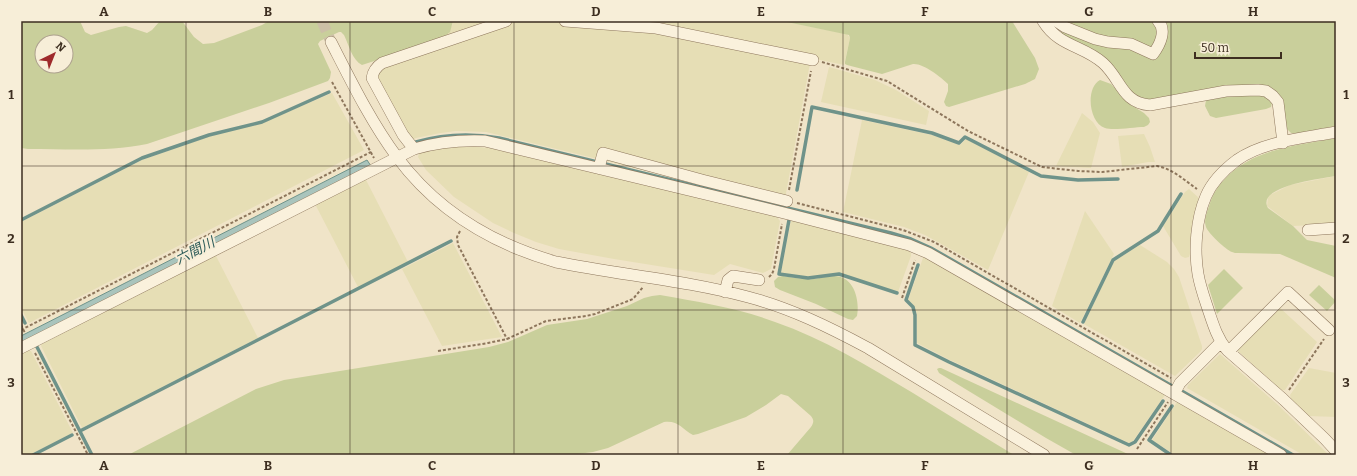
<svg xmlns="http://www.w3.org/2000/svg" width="1357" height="476" font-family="Bitter,'Noto Sans JP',serif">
  <rect width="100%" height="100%" fill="#f0e4c8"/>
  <path fill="#e6deb5" d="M453,21H782L847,34L850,38L844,65L811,58L784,204L486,132L456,131L441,133L416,138L405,143L370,71L452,26Z
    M829,67L875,80L896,90L929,111L926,125L821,102Z
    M332,93L364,150L29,323L21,308V222L142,160L210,136L262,123Z
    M1082,113L1093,122L1100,133L1091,168L1056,166Z
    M862,120L932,135L960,145L966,139L1029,172L988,270L925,235L904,227L843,212Z
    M1144,134L1150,147L1155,162H1148L1122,167L1118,136Z
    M471,146L496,149L777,217L780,221L771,269L763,273L730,264L714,275L614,259L559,249L536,242L514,233L493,223L454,197L426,170L418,157L419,153L443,147Z
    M1336,176V224L1293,226L1267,206L1268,198L1270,195L1290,185Z
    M365,178L408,262L358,287L315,204Z
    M1189,189L1199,198L1195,212L1191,233L1190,254L1189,257L1185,258L1181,256L1163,226L1185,192Z
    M1085,211L1114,254L1080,323L1052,306Z
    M791,220L908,250L911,253V256L898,292L839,273L808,277L781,273Z
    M453,243L502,337L442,346L402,269Z
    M1140,245L1167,262L1174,269L1179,277L1202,346V349L1200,352L1175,376L1084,324L1114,261Z
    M215,254L258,338L82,428L41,346L42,342Z
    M925,257L1165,395L1133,441L1129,443L950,360L917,343V314L914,306L908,300L923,258Z
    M1279,307L1317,342L1285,390H1281L1237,350Z
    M27,350L31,351L73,433L29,455H21V353Z
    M1220,354L1278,405L1329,455H1303L1187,388L1188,385Z
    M1309,368L1336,373V417L1309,416L1291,399L1290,395Z
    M1177,402L1270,455H1175L1152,440Z"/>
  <path fill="#c9cf9b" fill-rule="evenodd" d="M21,21H80L85,32L91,35L119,27L126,26L147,33L152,30L160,21H182L194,37L203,44L214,43L262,25L269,21H453L450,32L441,39L362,65C352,60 349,45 344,35L341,32H339L320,41L318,44L331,72L330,78L328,81L269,103L147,144C108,152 67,149 28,149L21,148ZM42,42H66V66H42Z
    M782,21H1012L1035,58L1039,69L1035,79L1025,84L949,107L946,106L944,102L948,91V84C941,77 923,63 913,64L882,74L847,65L845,64V62L850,38L849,35Z
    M1057,21H1336V126L1297,134L1291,133L1287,129L1276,93L1150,101L1136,97L1067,39L1062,34Z
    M1100,80L1111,84L1131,105L1144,113L1149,118L1150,122L1148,125L1144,127C1134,127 1113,131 1105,128C1089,123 1085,88 1100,80Z
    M1265,95L1272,103L1271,107L1266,109L1216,118L1210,116L1205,106L1206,100L1226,96Z
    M1336,138V176C1324,178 1255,186 1268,208L1293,226L1307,240L1336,246V278L1280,254L1238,253C1236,253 1234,253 1232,252C1226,250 1208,233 1206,227C1203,220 1208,210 1210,203C1213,194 1218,186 1224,180C1252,148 1297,146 1336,138Z
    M1224,269L1243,288L1217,314L1208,285Z
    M783,276C791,277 800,279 808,279C816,280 825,276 833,276C854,275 860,300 857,316L853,320L848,319L816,304L780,290L775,287L774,281L778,277Z
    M1319,285L1336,301L1327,311L1309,295Z
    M660,295C699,302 738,308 775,322C824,339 868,366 913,393C946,414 980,434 1014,455H787L811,427C814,422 814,420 811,416L788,396L781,394L766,405L746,417L698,434L693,435C682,429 678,420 664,422L608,448L593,452L570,455H128L256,389L284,380L489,347L508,342L547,325L587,319L627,306L644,298L652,296Z
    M939,368H941L1130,455H1076L1046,438L939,373L937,369Z"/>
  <path fill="#a9c4bc" stroke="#6f938a" d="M367,160L371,166L21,343V336Z"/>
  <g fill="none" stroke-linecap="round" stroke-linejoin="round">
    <path stroke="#6f938a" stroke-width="3.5" d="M416,142C444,134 471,133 499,138L891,233L911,239L931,248L1174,387
      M797,190L812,107L932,133L959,143L965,137L1041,176L1078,180L1118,179
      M21,220L142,158L209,135L262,122L329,92
      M789,220L779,274L808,278L839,274L897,293
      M918,265L906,300L913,307L915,315V345L949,362L1129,445L1135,442L1163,401
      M21,315L25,323
      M1083,322L1113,260L1158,231L1181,194
      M37,347L92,455
      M1180,390L1293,455
      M80,431L451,241
      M33,455L72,435
      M1171,455L1149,440L1172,406"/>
    <path stroke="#ccc0a6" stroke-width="11" stroke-dasharray="11 5.5" stroke-linecap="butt" d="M322,21L331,42"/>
    <defs>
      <path id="minor" d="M565,21L656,28L813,60
        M1043,21C1059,47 1083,45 1103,63C1121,79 1122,103 1150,105L1226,91L1258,90L1266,91L1273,96L1278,102L1283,143
        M1056,21L1065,27L1095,39L1108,42L1131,44L1153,54C1160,45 1167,30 1158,21
        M331,42C351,81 371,122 397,157C437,211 493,244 556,262C620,275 685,280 748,297C790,308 829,327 868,348L1044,455
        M1336,132C1305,138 1264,141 1237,160C1225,169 1212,182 1206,196C1196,219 1194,250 1198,274C1200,286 1204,297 1208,309C1213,324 1217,338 1227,350L1283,399L1325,439L1336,451
        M414,149L403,135L372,78C373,71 376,67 382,63L506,21
        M599,168L603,153L702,180L787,201
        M1308,230L1336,228
        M725,292L728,280L733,276L759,280
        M21,348L414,149C438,142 461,140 485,141L784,213L909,245L928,253L1281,455
        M1229,351L1288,292L1329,330
        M1174,394L1180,383L1221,342"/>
    </defs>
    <use href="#minor" stroke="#8d765c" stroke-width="12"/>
    <path stroke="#8d765c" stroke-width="2" stroke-dasharray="3 2" stroke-linecap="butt" d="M822,62L887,81L968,131L1042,167L1078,171L1102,172L1157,166C1173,169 1184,180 1197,189
      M332,82L374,158
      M789,190L811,71
      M797,203L903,230L934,242L1171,378
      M460,231L457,237L458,245L507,339
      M769,277L772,274L774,269L782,224
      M902,298L915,260
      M21,325L25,333
      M21,330L371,152
      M438,351L488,343L507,339L546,321L586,316L595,314L633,299L643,287
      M35,353L88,455
      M1289,390L1324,339
      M1137,449L1168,402"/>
    <use href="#minor" stroke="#faf1dc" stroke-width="11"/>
  </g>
  <path fill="none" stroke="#3d2e20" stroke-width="1" stroke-opacity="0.55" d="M186,21V455M350,21V455M514,21V455M678,21V455M843,21V455M1007,21V455M1171,21V455M21,166H1336M21,310H1336"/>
  <g text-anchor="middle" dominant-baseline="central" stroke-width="4" stroke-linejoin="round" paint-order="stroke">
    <g font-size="14" font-style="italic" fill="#2f5d5a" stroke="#f7eed8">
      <text transform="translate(195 251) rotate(-27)">六間川</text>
    </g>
  </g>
  <rect width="1357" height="476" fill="none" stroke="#f7eed8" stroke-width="44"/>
  <g transform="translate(54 54) rotate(43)"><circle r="19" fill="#f7eed8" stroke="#ada18e"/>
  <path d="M0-3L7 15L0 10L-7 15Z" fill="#9e2a2b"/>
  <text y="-6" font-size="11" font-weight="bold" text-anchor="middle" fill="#3d2e20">N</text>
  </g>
  <path d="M1195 52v6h86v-6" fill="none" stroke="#3d2e20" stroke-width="2"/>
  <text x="1201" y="52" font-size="12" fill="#3d2e20" stroke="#f7eed8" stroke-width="3" paint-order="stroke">50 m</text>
  <rect x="22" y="22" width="1313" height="432" fill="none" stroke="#3d2e20" stroke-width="1.5"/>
  <g font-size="13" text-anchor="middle" font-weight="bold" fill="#3d2e20">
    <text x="104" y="16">A</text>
    <text x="268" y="16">B</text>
    <text x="432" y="16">C</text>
    <text x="596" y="16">D</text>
    <text x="761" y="16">E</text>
    <text x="925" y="16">F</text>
    <text x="1089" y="16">G</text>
    <text x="1253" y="16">H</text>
    <text x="11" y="99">1</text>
    <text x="1346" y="99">1</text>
    <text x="11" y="243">2</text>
    <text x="1346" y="243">2</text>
    <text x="11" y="387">3</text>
    <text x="1346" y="387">3</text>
    <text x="104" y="470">A</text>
    <text x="268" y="470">B</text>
    <text x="432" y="470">C</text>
    <text x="596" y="470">D</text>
    <text x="761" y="470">E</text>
    <text x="925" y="470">F</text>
    <text x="1089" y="470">G</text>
    <text x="1253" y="470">H</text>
  </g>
</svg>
